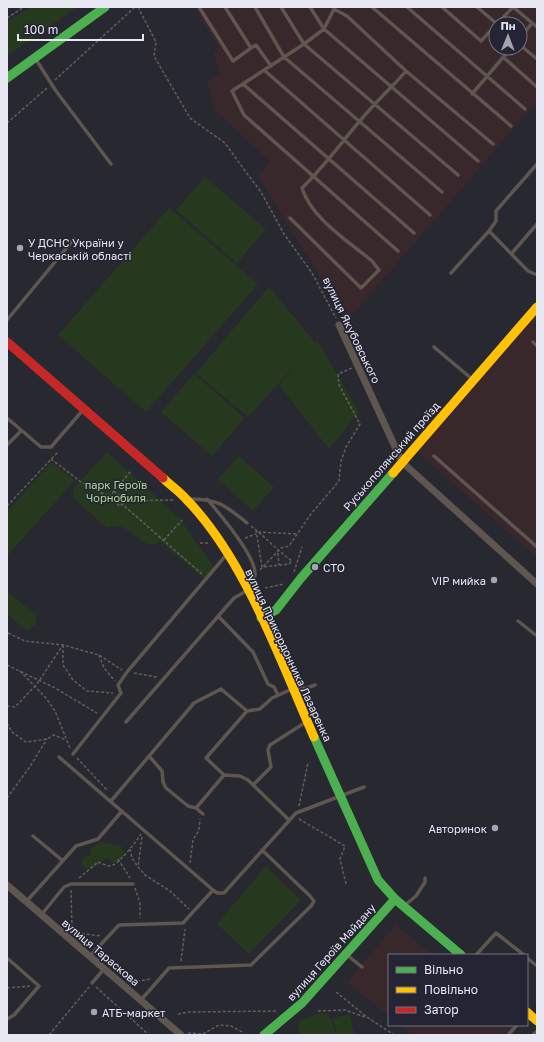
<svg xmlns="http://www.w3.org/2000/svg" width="544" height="1042" font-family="'Golos Text',sans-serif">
  <rect width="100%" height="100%" fill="#282830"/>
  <path fill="#38272b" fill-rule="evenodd" d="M194,7H537V102L347,321L258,176L270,162L215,110L207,81L220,73L213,53L219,49ZM496,24H520V48H496Z
    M537,310V558L413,448Z
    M396,924L432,955H389V1016L347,982Z
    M400,1025H512L517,1029L511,1035H412Z"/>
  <path fill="#26391e" d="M30,7H77L7,56V22Z
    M205,177L266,229L237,263L176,210Z
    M169,208L258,284L146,412L58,335Z
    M269,287L315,342L317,340L359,412L329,449L279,385L298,362L248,417L196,373Z
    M194,374L245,418L212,456L161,412Z
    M107,452L179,518L214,567L204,579L160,541C142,556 131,517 107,528L73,498V491L76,486Z
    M239,456L274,487L253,511L218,479Z
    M51,462L75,480L7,556V512Z
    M7,591L37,616L35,625L27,631L9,616L7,617Z
    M102,842L121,846L125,855L114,863L106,858L96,867L85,868L82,862L85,856H90L91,847Z
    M266,866L301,900L249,954L217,924Z
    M319,1013L327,1014L332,1021L336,1035H298L299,1021Z
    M350,1014L354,1035H337L333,1018Z"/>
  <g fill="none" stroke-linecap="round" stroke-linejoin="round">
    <path stroke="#645f5c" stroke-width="1.5" stroke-dasharray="3 2" stroke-linecap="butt" d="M138,7L156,42L154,56L190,118L225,143L243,168L261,192L284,234L312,273L336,318
      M7,18L24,7
      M55,80L135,7
      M7,123L47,88
      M51,459L81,482L109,497L120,506L122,504L202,574
      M114,491L125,501L122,504
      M109,497L131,471
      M125,501L173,500
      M7,506L58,452
      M251,526C265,537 277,550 292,561L289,564L262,567L256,530
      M258,532L298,534
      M245,538L256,534
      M164,540L182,520
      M200,543H209
      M278,553L279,565
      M260,570L281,548L289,546L311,514L339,481L341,461L346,447L360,424L339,385L338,374L352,368
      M294,572L302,547
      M265,588L284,584
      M8,633L25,641L63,645L88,652L99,655L122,670
      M63,645V665L73,680L87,691L113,693
      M99,655L104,668L115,681
      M7,665L55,688L97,713
      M20,671L46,698L55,711L70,748
      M134,673L157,677
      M7,706L15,707L37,684L63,645
      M7,723L12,732L26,742L47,739L54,735L66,740
      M77,758L107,790
      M7,798L29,768L47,739
      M299,806L308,763
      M299,819L345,846L340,859L346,884
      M142,837L138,867L145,875L170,891L189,909
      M130,849L132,858L138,867
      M118,859L130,878
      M190,863L193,840L199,830L200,819
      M79,878L98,862C102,864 109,867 113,865C121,861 136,842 141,834
      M135,888L140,903V918
      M71,890L72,928L77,933L101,936
      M181,961L185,929
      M132,982L152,979
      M96,987L149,1035
      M7,988L31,986
      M336,992L367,1017L394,1035
      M318,1011L345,1010L365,1017
      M178,1014L188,1012L277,1011
      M188,1033L203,1034L219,1025L231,1026L244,1033
      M49,1035L89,987"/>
    <path stroke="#5e564f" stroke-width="3.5" d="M199,7L233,61L251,48
      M225,7L251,48L256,45L271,66
      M255,7L284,57L442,192
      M281,7L304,44L458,175
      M310,7L324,29L478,161
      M335,7L324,29L304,44L232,91L244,115L398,251
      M372,7L511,126
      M407,7L525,109
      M442,7L481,41L496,25
      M477,7L497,24
      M334,9L347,16L406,71L493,144
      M497,24L513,7L537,27
      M520,38L532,23
      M520,45L537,59
      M503,57L537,87
      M35,58L56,91L111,164
      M264,70L430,215
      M243,84L414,233
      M472,94L511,48
      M290,218L361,288L379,270L372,261C348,241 311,218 302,188C329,162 349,131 375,104C385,93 396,83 406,71
      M489,231L496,221V211L537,164
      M512,253L537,224
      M451,273L489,231L528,271L537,275
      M7,320L74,239
      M533,342L537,346
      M434,347L472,379
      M7,418L41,447H51L83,410
      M7,445L21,431
      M434,456L537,547
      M189,499C218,499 225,505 247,523
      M207,499C219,513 257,557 255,575C254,580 252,585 250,590
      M218,616L253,652L268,684L274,687L278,695
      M518,621L537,636
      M126,722L234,598L248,590
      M73,754L121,693L118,685L127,672L227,554
      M149,756L162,771L163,782L166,788L188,806L196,808
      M59,757L213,890
      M253,785L271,767L268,750L270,745L306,722
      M111,801L194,703L221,689L247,711
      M203,814L196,808L224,775
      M289,820L248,780L240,776L224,775L206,758L247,711L260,709L272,698L292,689L307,688L315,685
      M33,836L63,861
      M26,902L76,846L98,839L122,811
      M405,905L416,896L425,882V878
      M42,914L64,887L71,884H133
      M347,955L362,967
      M476,955L496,933L524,955
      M90,956L119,925L183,923L213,890L217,893H224L296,813L364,787
      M7,958L39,986L14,1015L7,1019
      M527,958L537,966
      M92,983L104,969
      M141,1000L169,968L251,965L311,906L314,901L310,896L262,850
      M508,1035L517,1025
      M533,1035L537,1031"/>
    <path stroke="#5e564f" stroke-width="7" d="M339,325L402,462L537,584
      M7,885L181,1035"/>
    <path stroke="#4caf50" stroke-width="9" d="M7,78L105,7
      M261,618L276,610L301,578L393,473
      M314,737L378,880L395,899L461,955
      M264,1035L302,1003L395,899"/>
    <path stroke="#ffc107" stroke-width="9" d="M393,473L537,307
      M163,478C170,485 179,491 186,499C245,559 280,660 314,737
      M527,1012L537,1021"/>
    <path stroke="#c62828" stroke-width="9" d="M7,342L163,478"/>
  </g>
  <g fill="#a5a5af" stroke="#252434" stroke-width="1.5">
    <circle cx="20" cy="248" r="4"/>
    <circle cx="315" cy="567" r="4"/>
    <circle cx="494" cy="580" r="4"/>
    <circle cx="495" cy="828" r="4"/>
    <circle cx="94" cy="1012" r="4"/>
  </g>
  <g text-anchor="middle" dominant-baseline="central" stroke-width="3" stroke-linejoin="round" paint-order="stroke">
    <g font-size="11" fill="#e8e8f3" stroke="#252434" text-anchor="start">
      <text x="28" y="242">У ДСНС України у<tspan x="28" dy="13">Черкаській області</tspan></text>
      <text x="323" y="567">СТО</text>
      <text x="486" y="580" text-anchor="end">VIP мийка</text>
      <text x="487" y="828" text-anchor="end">Авторинок</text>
      <text x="102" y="1012">АТБ-маркет</text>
    </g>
    <g font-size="11" fill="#e8e8f3" stroke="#252434">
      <text transform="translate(352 330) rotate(64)">вулиця Якубовського</text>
      <text transform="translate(391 456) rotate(-49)">Руськополянський проїзд</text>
      <text transform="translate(289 655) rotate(65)">вулиця Прикордонника Лазаренка</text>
      <text transform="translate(101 952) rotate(40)">вулиця Тараскова</text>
      <text transform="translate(331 952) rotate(-48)">вулиця Героїв Майдану</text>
    </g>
    <g font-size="11" fill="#a8d793" stroke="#252434">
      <text x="116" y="484">парк Героїв<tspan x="116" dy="13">Чорнобиля</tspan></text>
    </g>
  </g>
  <rect width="544" height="1042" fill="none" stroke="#e8e8f3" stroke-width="16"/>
  <rect x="388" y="954" width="140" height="72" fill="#252434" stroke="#737280"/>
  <rect x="396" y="967" width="20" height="6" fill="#4caf50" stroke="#737280"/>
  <text x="424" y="974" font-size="12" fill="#e8e8f3">Вільно</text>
  <rect x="396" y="987" width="20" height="6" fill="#ffc107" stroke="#737280"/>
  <text x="424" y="994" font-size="12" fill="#e8e8f3">Повільно</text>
  <rect x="396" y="1007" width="20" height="6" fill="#c62828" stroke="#737280"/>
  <text x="424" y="1014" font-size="12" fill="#e8e8f3">Затор</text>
  <g transform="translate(508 36) rotate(1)"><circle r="19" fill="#252434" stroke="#737280"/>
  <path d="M0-3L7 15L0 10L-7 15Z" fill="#a5a5af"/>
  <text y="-6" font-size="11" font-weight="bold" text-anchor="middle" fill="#e8e8f3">Пн</text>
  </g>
  <path d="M18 34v6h125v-6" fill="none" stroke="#e8e8f3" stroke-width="2"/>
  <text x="24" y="34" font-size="12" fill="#e8e8f3" stroke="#252434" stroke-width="3" paint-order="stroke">100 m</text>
</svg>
